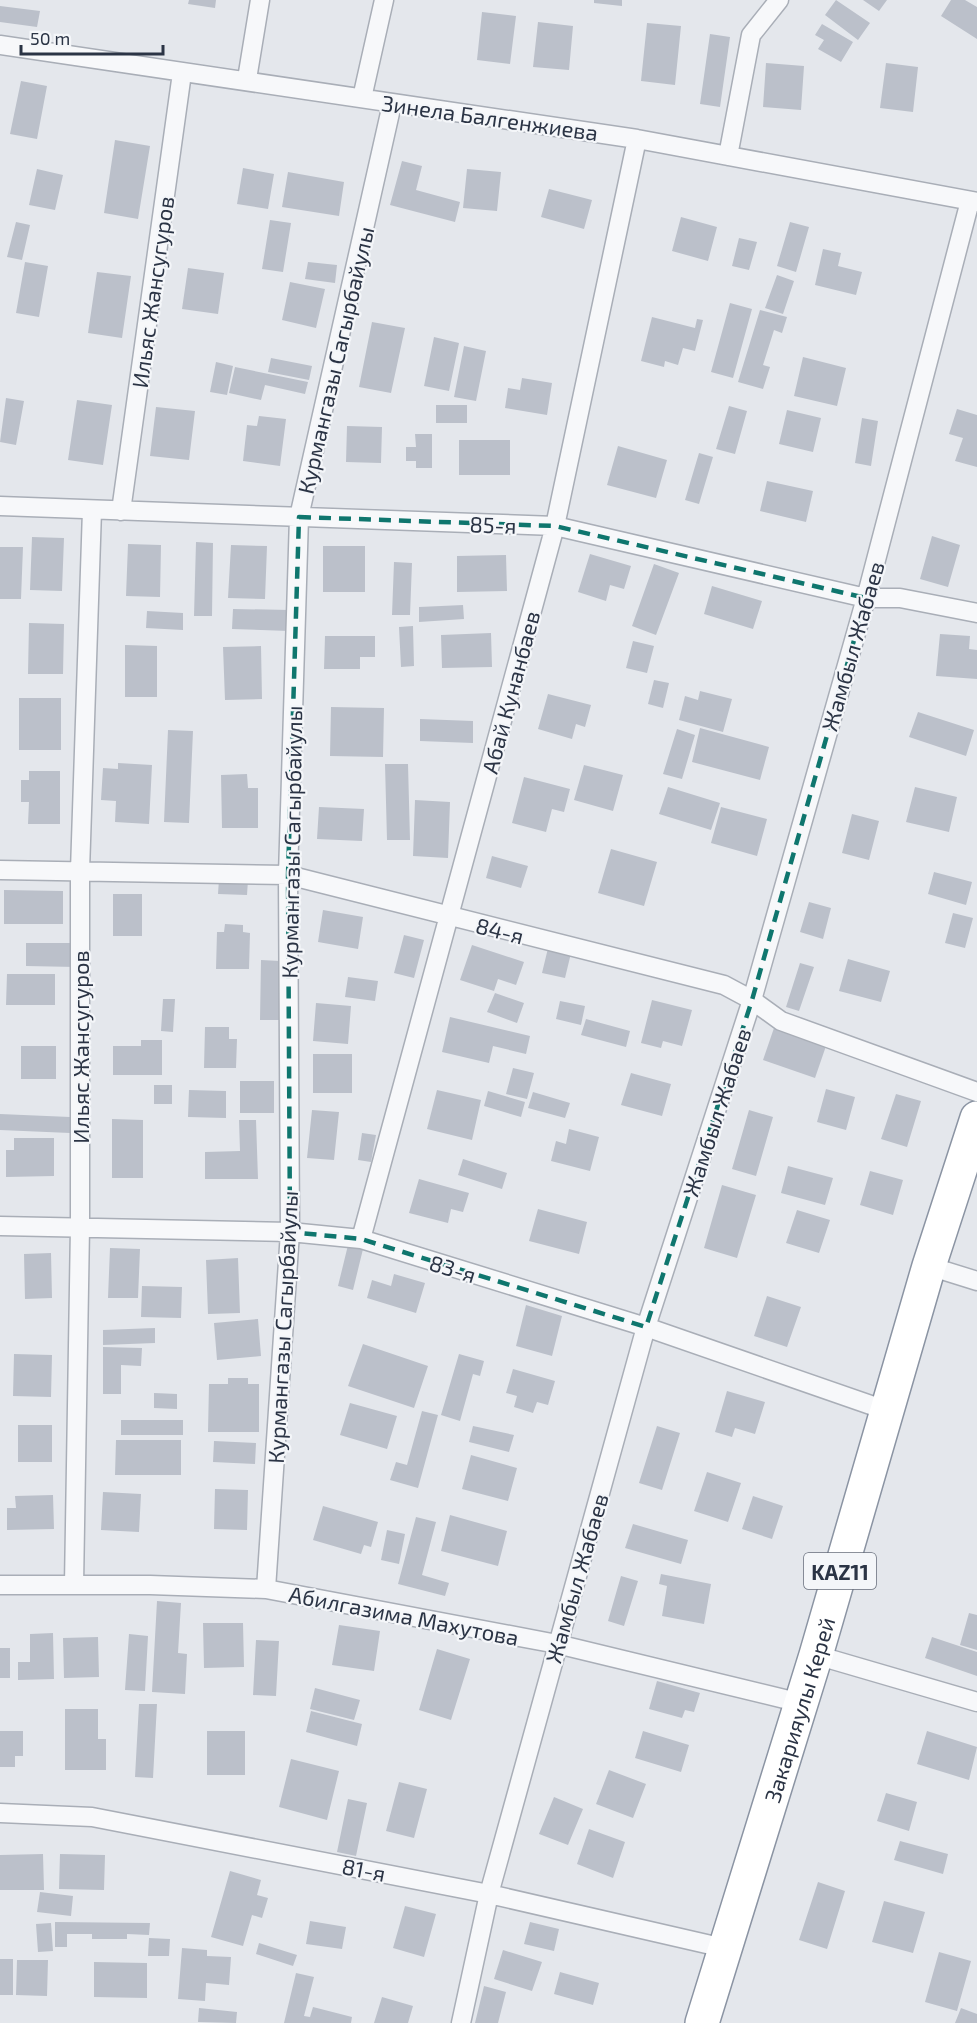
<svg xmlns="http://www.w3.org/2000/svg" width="977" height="2023" font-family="'Exo 2',sans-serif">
  <rect width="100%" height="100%" fill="#e4e7ec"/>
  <path fill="#bbc0ca" d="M189,0H216L215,8L188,4Z
    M594,0H622V6L594,3Z
    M836,0L870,23L858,40L825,15Z
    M863,0H887L879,11Z
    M951,0H965L977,7V39L941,16Z
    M0,6L40,11L37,27L0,22Z
    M482,12L516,16L510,64L477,60Z
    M538,22L573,26L569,70L533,67Z
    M647,23L681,26L675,85L641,81Z
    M822,24L853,42L841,62L818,49L824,40L815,35Z
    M710,34L730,37L720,107L700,104Z
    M766,63L804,66L801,110L763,107Z
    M886,63L918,67L913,112L880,108Z
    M21,81L47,86L37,139L10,134Z
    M115,140L150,146L138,219L104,213Z
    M402,161L422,166L416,190L460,202L455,222L390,205Z
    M243,168L274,174L268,209L237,204Z
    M37,169L63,175L55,210L29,205Z
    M467,169L501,172L497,211L463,208Z
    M288,172L344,182L339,216L282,207Z
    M549,189L592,200L584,229L541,217Z
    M681,217L717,227L708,261L672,251Z
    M270,220L291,223L283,272L262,269Z
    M16,222L30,225L22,260L7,257Z
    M790,222L809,227L796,272L777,266Z
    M739,238L757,242L749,270L732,266Z
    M823,249L841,253L838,266L862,272L856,295L815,285Z
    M25,262L48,266L39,317L16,313Z
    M308,262L337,265L335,283L305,279Z
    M188,268L224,273L218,314L182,309Z
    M97,272L131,276L122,338L88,333Z
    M777,275L794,281L783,314L765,308Z
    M290,282L325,289L316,328L282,320Z
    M730,303L752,309L733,378L711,372Z
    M760,310L787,317L782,333L774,330L763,365L770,367L763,389L738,382Z
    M652,317L695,328L697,319L703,320L695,351L683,348L678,365L665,361L664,367L641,361Z
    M372,322L405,328L391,393L359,387Z
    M434,337L459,343L449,391L424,386Z
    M464,346L486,351L476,401L454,397Z
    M803,357L846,368L837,406L794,396Z
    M271,358L312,366L309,380L268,372Z
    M216,362L233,366L227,395L210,392Z
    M235,367L308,382L305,394L265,385L261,400L229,393Z
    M522,378L552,383L547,415L505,408L508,388L520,390Z
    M6,398L24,401L16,445L0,442Z
    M77,400L112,405L103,465L68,460Z
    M436,405H467V423H436Z
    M729,406L747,411L735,454L716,449Z
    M156,407L195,411L189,460L150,456Z
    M957,409L977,415V467L955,461L963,438L949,434Z
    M787,410L821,418L813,452L779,444Z
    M259,416L286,419L280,466L243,461L247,425L257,426Z
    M862,418L878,421L871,466L855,463Z
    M347,426L382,427L381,463L346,462Z
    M415,434H432V468H416V461H406V447H416Z
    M459,440H510V475H459Z
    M618,446L667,460L656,498L607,485Z
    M699,453L713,457L699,504L685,500Z
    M767,481L813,491L806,522L760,511Z
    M932,536L960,545L948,587L920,579Z
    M32,537L64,538L62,591L30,590Z
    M196,542L213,543L212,616H194Z
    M128,544L161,545L160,597L126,596Z
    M231,545L267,546L265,599L228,598Z
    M323,546H365V592H323Z
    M0,547H23L21,599H0Z
    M590,554L631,566L624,589L610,585L606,601L578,592Z
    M506,555L507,591L457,592V556Z
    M394,562L412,563L410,615H392Z
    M654,564L679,573L656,635L632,626Z
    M712,586L762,601L753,629L704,614Z
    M463,605L464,619L419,622V607Z
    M233,609L290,610L289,631L232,629Z
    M147,611L183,613V630L146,628Z
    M29,623L64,624L63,674H28Z
    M413,626L414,666L401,667L399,627Z
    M491,633L492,667L442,668L441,635Z
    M940,634L970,636L969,649L977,650V679L936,676Z
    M325,636H375V657H360V669H324Z
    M633,641L654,646L647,673L626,668Z
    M125,645L157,646V697H125Z
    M261,646L262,699L225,700L223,647Z
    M654,680L669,683L663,708L648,704Z
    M700,691L732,699L723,732L679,720L685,696L698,700Z
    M548,694L591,705L585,727L576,724L572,739L538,729Z
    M19,698H61V750H19Z
    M331,707L384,708L383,757L330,756Z
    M918,712L974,730L966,756L909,737Z
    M420,719L473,721V743L420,741Z
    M700,728L769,747L760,780L692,762Z
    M677,729L695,735L682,779L663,774Z
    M168,730L193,731L189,823L164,822Z
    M118,763L152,765L149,824L115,822L116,801L101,800L103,768L118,769Z
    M385,764H408L410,840H387Z
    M584,765L623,775L613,811L574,800Z
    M29,771H60V824H28L29,802H21V780H29Z
    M247,774L248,788H258V828H222L221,775Z
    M524,777L570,789L564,812L552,809L546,832L512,823Z
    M668,787L720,803L711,830L659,814Z
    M915,787L957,797L949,832L906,822Z
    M415,800L450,802L448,858L413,856Z
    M319,807L364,809L362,841L317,839Z
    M721,807L767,819L757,856L711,843Z
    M852,814L879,821L869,860L842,853Z
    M611,849L657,862L644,906L598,893Z
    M492,856L528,866L521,888L486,878Z
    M934,872L972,882L966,905L928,894Z
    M219,879L248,880L247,895L218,894Z
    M4,890L63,891V924H4Z
    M113,894H142V936H113Z
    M809,902L831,908L823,939L800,932Z
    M323,910L363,917L358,949L318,942Z
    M953,913L973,918L965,948L945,943Z
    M225,924L243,925V932L250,933L249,969H216L217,932H224Z
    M404,935L424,940L414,978L394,973Z
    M26,943H76V967L26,966Z
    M549,944L572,949L565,978L542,973Z
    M472,945L524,962L516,985L498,979L494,991L460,980Z
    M848,959L890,971L881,1002L839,991Z
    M261,960L280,961L279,1020H260Z
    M800,963L814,967L799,1011L786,1007Z
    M7,974H55V1005H6Z
    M348,977L378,981L375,1001L345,997Z
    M495,993L524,1003L517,1023L487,1012Z
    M163,999H175L173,1032L161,1031Z
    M652,1000L692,1010L682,1046L663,1041L661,1048L641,1043Z
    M560,1001L585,1006L581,1025L556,1019Z
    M316,1003L351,1006L348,1044L313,1041Z
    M450,1017L530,1036L526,1054L493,1046L489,1063L442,1052Z
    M586,1019L630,1031L626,1047L581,1035Z
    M205,1027H229V1039H237L236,1068H204Z
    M774,1028L826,1046L815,1078L763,1060Z
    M141,1040H162V1075H113V1046H141Z
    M21,1046H56V1079H21Z
    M313,1054H352V1093H313Z
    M513,1068L534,1073L527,1099L506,1094Z
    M631,1073L671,1084L662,1116L621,1105Z
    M240,1081H274V1113H240Z
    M154,1085H172V1104H154Z
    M826,1089L855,1097L846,1130L817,1122Z
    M189,1090L226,1091V1118L188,1117Z
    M437,1090L481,1100L472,1140L427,1129Z
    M488,1091L525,1102L521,1117L484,1106Z
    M533,1092L570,1103L565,1118L528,1108Z
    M896,1094L921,1101L907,1147L881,1139Z
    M312,1110L339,1112L334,1160L307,1158Z
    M749,1110L773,1117L756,1176L732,1169Z
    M0,1114L70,1117V1133L0,1130Z
    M112,1119L143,1120V1178H112Z
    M239,1120H256L258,1179H205V1152L240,1151Z
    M569,1129L599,1137L590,1171L551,1161L556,1141L566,1144Z
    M362,1133L376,1135L371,1162L358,1160Z
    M14,1138H54V1176L6,1177V1150H14Z
    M463,1159L507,1173L502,1189L458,1175Z
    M788,1166L833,1178L825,1205L781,1193Z
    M870,1171L903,1180L893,1215L860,1205Z
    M419,1179L469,1193L463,1212L451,1209L448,1223L409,1213Z
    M722,1185L756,1195L737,1258L704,1248Z
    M538,1209L587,1222L579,1254L529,1241Z
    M797,1210L830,1220L819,1253L786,1243Z
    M349,1241L364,1245L353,1290L338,1286Z
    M110,1248L140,1249L138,1298H108Z
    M51,1253L52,1298L25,1299L24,1254Z
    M238,1258L240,1313L208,1314L206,1260Z
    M394,1274L425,1283L416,1313L367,1298L372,1280L391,1286Z
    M142,1286L182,1287L181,1318L141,1317Z
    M767,1296L801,1307L787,1347L754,1336Z
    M526,1305L562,1316L552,1356L516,1346Z
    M258,1319L261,1356L217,1360L214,1323Z
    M155,1328V1343L103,1345V1330Z
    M363,1344L428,1366L414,1408L348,1386Z
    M103,1347L142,1348L141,1366L121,1365V1394H103Z
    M14,1354L52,1355L51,1397L13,1396Z
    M459,1354L484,1361L480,1376L473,1374L460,1421L441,1415Z
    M513,1369L555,1381L548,1405L537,1402L533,1413L514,1407L517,1396L506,1393Z
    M228,1378H248V1384H259V1432H208L209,1384H228Z
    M727,1391L765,1402L755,1434L735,1428L732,1437L715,1432Z
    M154,1393L177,1394V1409L154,1408Z
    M350,1403L397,1416L387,1449L340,1435Z
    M422,1411L438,1415L418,1488L390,1480L396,1462L407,1465Z
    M121,1420H183V1435H121Z
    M18,1425H52V1462H18Z
    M473,1426L514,1435L509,1452L469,1442Z
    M657,1426L680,1433L662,1490L639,1483Z
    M116,1440H181V1475H115Z
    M214,1441L256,1443L255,1464L213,1462Z
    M471,1455L517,1468L508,1501L462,1489Z
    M707,1472L741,1483L728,1522L694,1511Z
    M215,1489L248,1490L247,1530L214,1529Z
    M103,1492L141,1494L139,1532L101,1530Z
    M53,1495L54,1529L7,1530V1508H16L15,1496Z
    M753,1496L783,1506L772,1539L742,1529Z
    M323,1506L378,1522L371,1547L364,1545L361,1554L313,1540Z
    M450,1515L507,1531L498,1566L441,1551Z
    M416,1517L436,1522L422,1575L449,1583L445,1596L398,1584Z
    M633,1524L688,1540L681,1564L625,1548Z
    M387,1530L405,1534L399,1564L381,1560Z
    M661,1574L711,1584L704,1624L662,1616L667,1586L659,1584Z
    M621,1576L638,1581L624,1626L608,1621Z
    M157,1601L181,1603L178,1653L187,1654L185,1694L152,1692Z
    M969,1613L977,1615V1650L960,1645Z
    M203,1623H243L244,1667L204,1668Z
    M339,1625L380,1631L374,1671L332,1665Z
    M53,1633L54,1679L18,1680V1662H30V1634Z
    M129,1634L148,1636L145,1691L125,1690Z
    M98,1637L99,1677L64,1678L63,1638Z
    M932,1637L977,1652V1676L925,1658Z
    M256,1640L279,1641L276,1696L253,1695Z
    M0,1648H10V1678H0Z
    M437,1649L470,1659L451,1720L419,1710Z
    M657,1681L700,1693L694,1712L685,1710L682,1718L649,1709Z
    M315,1688L360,1700L354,1720L310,1709Z
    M139,1704H157L153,1778L135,1777Z
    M65,1709H98V1739H106V1770H65Z
    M311,1711L362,1724L357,1746L306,1732Z
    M0,1731H23V1756H15V1767H0Z
    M207,1731H245V1775H207Z
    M643,1731L689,1745L681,1772L635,1758Z
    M927,1731L977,1747L969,1780L917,1764Z
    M291,1759L339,1771L327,1820L279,1807Z
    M609,1770L646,1784L633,1818L596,1804Z
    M399,1782L427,1789L414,1838L386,1831Z
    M886,1793L917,1802L909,1831L877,1821Z
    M554,1797L583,1809L568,1845L539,1834Z
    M348,1799L367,1803L356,1856L337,1852Z
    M589,1829L625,1842L613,1878L577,1864Z
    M900,1841L948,1854L943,1874L894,1860Z
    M43,1854L44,1890H0V1855Z
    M60,1854L105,1855L104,1890L59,1889Z
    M230,1871L261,1880L257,1895L268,1898L262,1918L252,1915L243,1946L211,1937Z
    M818,1882L845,1891L827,1949L799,1940Z
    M40,1892L73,1896L71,1916L37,1912Z
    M884,1901L925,1912L913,1953L872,1942Z
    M405,1906L436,1914L424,1957L393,1948Z
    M310,1921L346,1927L342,1949L306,1944Z
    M55,1922L150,1923L149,1935L127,1934V1939H92V1934H67V1947H55Z
    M530,1922L559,1929L554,1951L524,1944Z
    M51,1923L53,1951L38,1952L36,1924Z
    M149,1938L170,1939L169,1956H148Z
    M259,1943L297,1955L293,1966L256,1954Z
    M182,1948L207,1950V1956L231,1957L229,1985L206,1983L205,2001L178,1999Z
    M503,1950L542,1962L532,1991L494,1979Z
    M939,1952L971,1961L957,2011L925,2002Z
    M0,1959H13V1995H0Z
    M17,1960H48L47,1996L16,1995Z
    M94,1962L147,1963V1998L94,1997Z
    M560,1972L599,1983L593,2005L554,1994Z
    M296,1973L314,1977L304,2016L310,2017L313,2007L352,2017L351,2023H284Z
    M484,1986L506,1992L498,2023H475Z
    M382,1997L413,2006L408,2023H374Z
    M199,2008L237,2012L236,2023L198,2022Z
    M961,2008L977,2014V2023H955Z"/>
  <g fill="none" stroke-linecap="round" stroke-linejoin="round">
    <defs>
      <path id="street" d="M0,45L637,139L977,202
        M247,79L260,0
        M362,98L384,0
        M728,156L751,35L779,0
        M0,506L555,526L866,598H900L977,613
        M121,511L182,73
        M0,870L288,875L724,985L752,1000L781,1021L977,1092
        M0,1226L290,1232L361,1239L646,1327L888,1411
        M361,1239L555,526L637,139
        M929,1266L977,1281
        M0,1585H150L266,1589L557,1644L801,1703
        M74,1585L80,1227V871L92,510
        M266,1589L290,1232L288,875L299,517L392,104
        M816,1655L977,1702
        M0,1813L92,1817L489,1894L724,1948
        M461,2023L489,1894L646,1327L752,1000L866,598L970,201"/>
      <g id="highway">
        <path id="s1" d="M702,2023L816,1655L929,1266L977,1118"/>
      </g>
    </defs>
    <use href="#street" stroke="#a9aeb7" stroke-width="21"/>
    <use href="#highway" stroke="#8b94a3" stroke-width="36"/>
    <use href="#street" stroke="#f7f8fa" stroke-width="18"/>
    <use href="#highway" stroke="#fff" stroke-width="33"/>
  </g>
  <path fill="none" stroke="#0f766e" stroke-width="4.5" stroke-dasharray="12 8" stroke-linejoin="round" d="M299,517L555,526L866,598L752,1000L646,1327L361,1239L290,1232L288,875Z"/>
  <g text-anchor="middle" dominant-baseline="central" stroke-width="4.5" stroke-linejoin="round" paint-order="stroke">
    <rect fill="#f4f6f9" stroke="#676e7b" stroke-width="1.5" x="804" y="1553" width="72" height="36" rx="4.5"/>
    <g font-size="21" font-weight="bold" fill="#2b3445">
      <text x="840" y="1571">KAZ11</text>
    </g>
    <g font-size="22" fill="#2b3445" stroke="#f4f6f9">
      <text transform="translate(490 117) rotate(8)">Зинела Балгенжиева</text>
      <text transform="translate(152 292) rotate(-82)">Ильяс Жансугуров</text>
      <text transform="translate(335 360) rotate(-77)">Курмангазы Сагырбайулы</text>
      <text transform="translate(493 524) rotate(2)">85-я</text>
      <text transform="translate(852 646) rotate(-74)">Жамбыл Жабаев</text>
      <text transform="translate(510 692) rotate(-75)">Абай Кунанбаев</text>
      <text transform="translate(291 842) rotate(-89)">Курмангазы Сагырбайулы</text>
      <text transform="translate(500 930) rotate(14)">84-я</text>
      <text transform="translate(80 1047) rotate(-90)">Ильяс Жансугуров</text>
      <text transform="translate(716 1112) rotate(-72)">Жамбыл Жабаев</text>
      <text transform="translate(453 1268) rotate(17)">83-я</text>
      <text transform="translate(282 1327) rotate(-87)">Курмангазы Сагырбайулы</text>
      <text transform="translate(576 1578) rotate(-74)">Жамбыл Жабаев</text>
      <text transform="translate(404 1615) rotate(11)">Абилгазима Махутова</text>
      <text stroke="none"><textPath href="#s1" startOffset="328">Закарияулы Керей</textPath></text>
      <text transform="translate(364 1869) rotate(11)">81-я</text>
    </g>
  </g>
  <path d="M21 45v9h142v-9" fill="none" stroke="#2b3445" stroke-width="3"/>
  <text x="30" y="45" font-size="18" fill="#2b3445" stroke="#f4f6f9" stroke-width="4.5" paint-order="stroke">50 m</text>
</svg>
